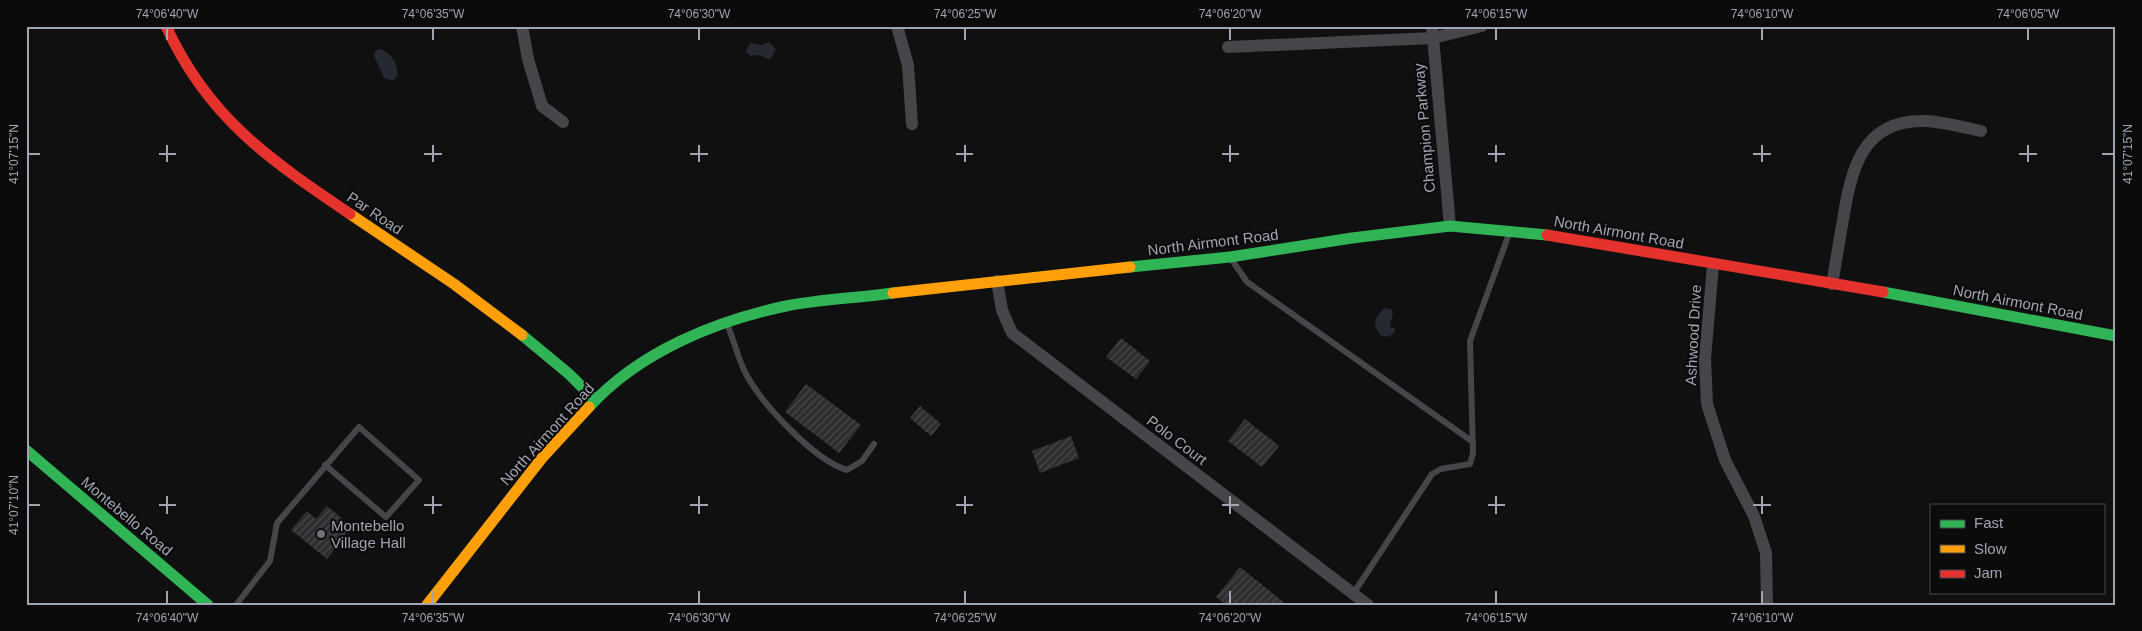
<svg xmlns="http://www.w3.org/2000/svg" width="2142" height="631" font-family="Arial,sans-serif">
  <defs>
    <pattern id="building-hatch" width="6" height="6" patternUnits="userSpaceOnUse" patternTransform="scale(1.25)"><rect width="6" height="6" fill="#2e2e30"/><path d="M-1 1l2-2M0 6l6-6M5 7l2-2" fill="none" stroke="#49494c"/></pattern>
  </defs>
  <rect width="100%" height="100%" fill="#101011"/>
  <path fill="#252931" d="M769,42L776,49L770,60L759,55L751,56L746,51L750,43L762,45Z
    M380,49C390,52 400,65 397,76L392,81L384,78L374,56L375,51Z
    M1384,308L1391,309L1393,313L1390,327L1395,328L1394,333L1388,337L1380,335L1375,326L1376,318Z"/>
  <path fill="url(#building-hatch)" d="M1121,338L1150,361L1136,379L1106,357Z
    M806,384L861,425L839,453L785,412Z
    M920,406L941,424L931,436L910,418Z
    M1245,419L1279,446L1262,467L1228,441Z
    M1071,436L1079,458L1040,473L1032,451Z
    M327,506L351,526L327,559L291,530L307,511L316,519Z
    M1240,567L1287,605H1226L1216,597Z"/>
  <g fill="none" stroke-linecap="round" stroke-linejoin="round">
    <path stroke="#454649" stroke-width="6" d="M1232,260L1247,282L1473,442
      M727,324C734,340 738,359 746,374C762,404 814,460 847,470L862,461L874,444
      M1353,594L1432,474L1441,469L1470,464L1473,453L1470,341L1509,234
      M236,605L270,561L277,523L359,427L419,480L386,517L325,465"/>
    <path stroke="#454649" stroke-width="12" d="M522,26L528,59L542,106L563,122
      M897,26L908,65L912,124
      M1432,26L1450,226
      M1228,47L1433,38L1482,26
      M1713,265L1705,359L1707,404L1725,460L1754,516L1766,553L1767,605
      M997,281L1002,310L1012,333L1368,605
      M1832,284C1836,263 1839,241 1843,220C1851,170 1862,119 1925,121C1944,122 1963,127 1981,131"/>
    <path stroke="#30b455" stroke-width="11" d="M1130,267L1230,257L1352,238L1450,226L1547,235
      M1883,292L2116,336
      M522,335L569,374L595,400
      M589,407C639,352 715,321 786,306C821,299 858,298 893,293
      M26,450L208,605"/>
    <path stroke="#ff9f0a" stroke-width="11" d="M350,214L454,284L522,335
      M893,293L1130,267
      M427,605L542,458L589,407"/>
    <path stroke="#e5322d" stroke-width="11" d="M166,26C208,118 269,159 350,214
      M1547,235L1883,292"/>
  </g>
  <path fill="none" stroke="#a1a4b2" stroke-width="2" d="M167,28V40M433,28V40M699,28V40M965,28V40M1230,28V40M1496,28V40M1762,28V40M2028,28V40M167,145V162M433,145V162M699,145V162M965,145V162M1230,145V162M1496,145V162M1762,145V162M2028,145V162M28,154H40M159,154H176M424,154H442M690,154H708M956,154H973M1222,154H1239M1488,154H1505M1753,154H1771M2019,154H2037M2102,154H2114M167,496V514M433,496V514M699,496V514M965,496V514M1230,496V514M1496,496V514M1762,496V514M28,505H40M159,505H176M424,505H442M690,505H708M956,505H973M1222,505H1239M1488,505H1505M1753,505H1771M167,591V604M433,591V604M699,591V604M965,591V604M1230,591V604M1496,591V604M1762,591V604"/>
  <circle fill="#6e707a" stroke="#0b0b0c" stroke-width="2" cx="321" cy="534" r="5"/>
  <g text-anchor="middle" dominant-baseline="central" stroke-width="4" stroke-linejoin="round" paint-order="stroke">
    <g font-size="15" fill="#a1a4b2" stroke="#0b0b0c">
      <text transform="translate(1424 128) rotate(-95)">Champion Parkway</text>
      <text transform="translate(375 213) rotate(34)">Par Road</text>
      <text transform="translate(1619 232) rotate(10)">North Airmont Road</text>
      <text transform="translate(1213 242) rotate(-7)">North Airmont Road</text>
      <text transform="translate(2018 302) rotate(11)">North Airmont Road</text>
      <text transform="translate(1693 335) rotate(-87)">Ashwood Drive</text>
      <text transform="translate(547 434) rotate(-48)">North Airmont Road</text>
      <text transform="translate(1177 440) rotate(37)">Polo Court</text>
      <text transform="translate(127 516) rotate(40)">Montebello Road</text>
    </g>
    <g font-size="15" fill="#a1a4b2" stroke="#0b0b0c" text-anchor="start">
      <text x="331" y="525">Montebello<tspan x="331" dy="17">Village Hall</tspan></text>
    </g>
  </g>
  <rect width="2142" height="631" fill="none" stroke="#0b0b0c" stroke-width="55"/>
  <rect x="1930" y="504" width="175" height="90" fill="#0b0b0c" stroke="#47484e"/>
  <rect x="1940" y="520" width="25" height="8" fill="#30b455" stroke="#47484e"/>
  <text x="1974" y="528" font-size="15" fill="#a1a4b2">Fast</text>
  <rect x="1940" y="545" width="25" height="8" fill="#ff9f0a" stroke="#47484e"/>
  <text x="1974" y="554" font-size="15" fill="#a1a4b2">Slow</text>
  <rect x="1940" y="570" width="25" height="8" fill="#e5322d" stroke="#47484e"/>
  <text x="1974" y="578" font-size="15" fill="#a1a4b2">Jam</text>
  <rect x="28" y="28" width="2086" height="576" fill="none" stroke="#a1a4b2" stroke-width="2"/>
  <g font-size="12" text-anchor="middle" fill="#a1a4b2">
    <text x="167" y="18">74°06'40"W</text>
    <text x="433" y="18">74°06'35"W</text>
    <text x="699" y="18">74°06'30"W</text>
    <text x="965" y="18">74°06'25"W</text>
    <text x="1230" y="18">74°06'20"W</text>
    <text x="1496" y="18">74°06'15"W</text>
    <text x="1762" y="18">74°06'10"W</text>
    <text x="2028" y="18">74°06'05"W</text>
    <text transform="translate(14 154) rotate(-90)" y="4">41°07'15"N</text>
    <text transform="translate(2128 154) rotate(-90)" y="4">41°07'15"N</text>
    <text transform="translate(14 505) rotate(-90)" y="4">41°07'10"N</text>
    <text x="167" y="622">74°06'40"W</text>
    <text x="433" y="622">74°06'35"W</text>
    <text x="699" y="622">74°06'30"W</text>
    <text x="965" y="622">74°06'25"W</text>
    <text x="1230" y="622">74°06'20"W</text>
    <text x="1496" y="622">74°06'15"W</text>
    <text x="1762" y="622">74°06'10"W</text>
  </g>
</svg>
